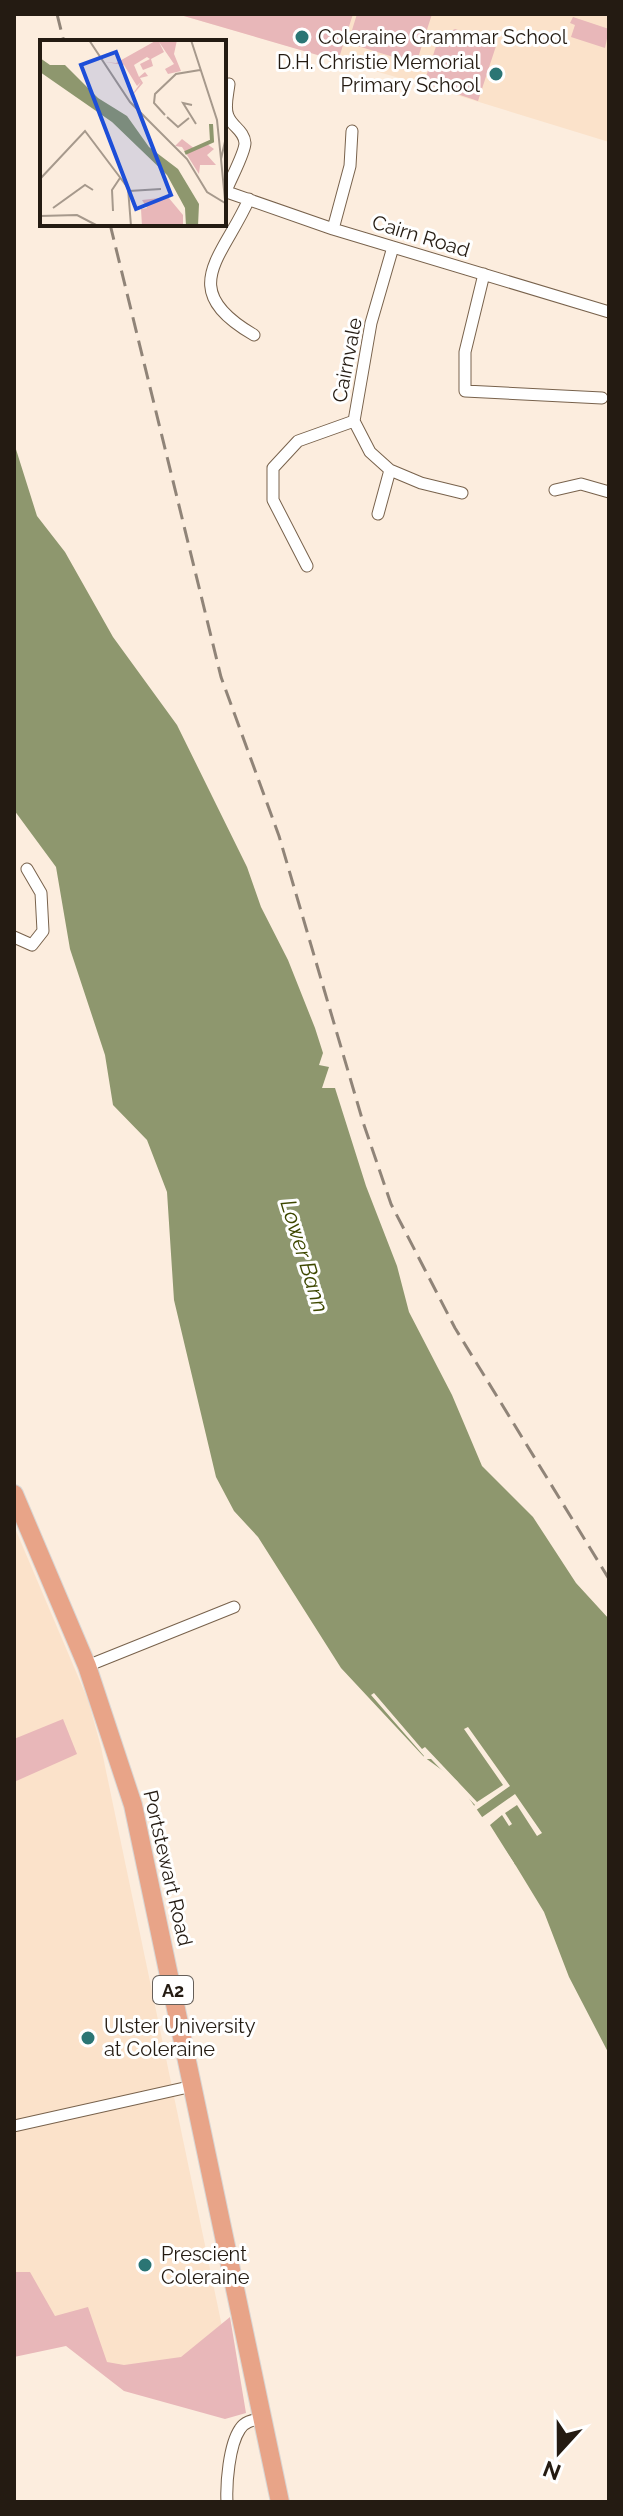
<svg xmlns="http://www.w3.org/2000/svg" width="623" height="2516" font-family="Raleway,sans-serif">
  <rect width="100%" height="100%" fill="#fcedde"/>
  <path fill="#fbe2ca" d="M177,14H609V142L427,86Z
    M14,1526L88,1700L101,1747L229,2360L112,2371L73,2329L14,2340Z"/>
  <path fill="#e8b7b9" d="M177,14H353L338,61Z
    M357,14H432L416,64L348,43Z
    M573,17L609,29L605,48L571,37L575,25L570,23Z
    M455,29L497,43L478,101L424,83L439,37Z
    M63,1719L77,1754L14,1782V1739Z
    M14,2272H30L55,2316L88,2307L107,2362L124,2365L181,2357L230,2317L246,2413L225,2419L124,2391L66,2346L14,2357Z"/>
  <path fill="#8e976e" d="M14,443L37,516L65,552L113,637L177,725L247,867L261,907L288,960L315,1028L323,1053L319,1065L329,1067L322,1088H335L366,1186L397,1266L409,1312L452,1395L482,1466L533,1517L576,1583L609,1619V2054L569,1977L544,1912L516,1866L457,1781L424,1757L341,1668L258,1537L234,1511L216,1477L174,1300L167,1192L147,1140L113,1105L105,1055L70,949L56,867L14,810Z"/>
  <path fill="#fcedde" d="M374,1693L422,1749L425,1747L477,1802L503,1785L464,1729L468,1727L510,1786L472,1813L470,1809L475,1805L431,1759H427L423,1762L420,1760L424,1756L371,1695Z
    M515,1794L542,1833L537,1836L517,1805L505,1813L512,1824L509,1826L502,1815L490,1825L514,1863L512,1865L478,1820Z"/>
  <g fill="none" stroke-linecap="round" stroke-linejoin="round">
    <defs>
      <path id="street" d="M224,191L333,229L609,312
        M226,191C230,180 245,153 245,143C244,130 232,127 228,116C224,107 228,94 229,84
        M249,199C223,258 175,289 254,335
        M333,229L350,166L352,131
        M393,247L371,323L354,421L370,452L390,470L421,483L462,493
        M484,274L465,352V391L602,398
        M555,490L581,484L609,492
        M378,514L390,470
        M307,566L273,500V468L298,441L354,421
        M14,937L32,945L43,931L41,893L27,869
        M87,1666L234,1607
        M14,2126L193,2086
        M227,2502C226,2484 229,2445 240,2429C245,2421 254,2420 263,2418"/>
      <path id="primary" d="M14,1494L87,1666L133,1805L280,2502"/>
    </defs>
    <use href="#street" stroke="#78624c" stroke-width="13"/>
    <use href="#primary" stroke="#d8d6d4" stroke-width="20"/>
    <use href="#street" stroke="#fff" stroke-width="11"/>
    <use href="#primary" stroke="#e8a488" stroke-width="18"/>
    <path stroke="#908478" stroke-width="3" stroke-dasharray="16 8" stroke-linecap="butt" d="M57,14L64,42
      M110,224L221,677L279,836L363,1122L391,1204L455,1328L609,1579"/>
  </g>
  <g fill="#2b7574" stroke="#fff" stroke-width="3">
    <circle cx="302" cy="37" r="8"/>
    <circle cx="496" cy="74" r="8"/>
    <circle cx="88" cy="2038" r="8"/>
    <circle cx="145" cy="2265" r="8"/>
  </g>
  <g text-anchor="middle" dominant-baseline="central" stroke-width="6" stroke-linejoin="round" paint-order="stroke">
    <rect fill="#fff" stroke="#665f59" stroke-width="2" x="153" y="1976" width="40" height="28" rx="6"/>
    <g font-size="18" font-weight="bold" fill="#241b12">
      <text x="173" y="1990">A2</text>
    </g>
    <g font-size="20" fill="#241b12" stroke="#fff" text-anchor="start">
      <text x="318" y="37">Coleraine Grammar School</text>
      <text x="480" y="62" text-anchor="end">D.H. Christie Memorial<tspan x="480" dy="23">Primary School</tspan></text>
      <text x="104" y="2026">Ulster University<tspan x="104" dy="23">at Coleraine</tspan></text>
      <text x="161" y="2254">Prescient<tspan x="161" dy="23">Coleraine</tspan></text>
    </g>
    <g font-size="20" fill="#241b12" stroke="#fff">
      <text transform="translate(421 236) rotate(17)">Cairn Road</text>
      <text transform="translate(347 360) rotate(-79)">Cairnvale</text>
      <text transform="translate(168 1868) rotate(77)">Portstewart Road</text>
    </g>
    <g font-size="22" font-style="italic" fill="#3e4800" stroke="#fff">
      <text transform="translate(305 1256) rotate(73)">Lower Bann</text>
    </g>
  </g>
  <g transform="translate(40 40)">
    <rect width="186" height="186" fill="#fcedde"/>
    <path d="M117,0H137L134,14L141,31L128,34L125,29L134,24L119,2L124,12L111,19L113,26L103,30L100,24L110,19L107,17L94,25L99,37L105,32L108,36L100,38L103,43L90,58L101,42L97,46L84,25L65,22L76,23ZM142,99L155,109L167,104L174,109L167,115L176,125H160L159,134L142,107L135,106ZM128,157L143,175V186H102L101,169L107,168L102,160Z" fill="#e8b7b9"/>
    <path d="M0,18L10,25H25L58,58L87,76L109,107L138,129L159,164L158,186H146L145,168L127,135L72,82L0,32Z" fill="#8e976e"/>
    <path fill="none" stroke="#8e976e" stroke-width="4" d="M145,113L172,101L171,84"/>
    <path fill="none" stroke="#a6998c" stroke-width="2" d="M49,0L90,62L147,119L167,152L185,163M151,0L177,80L181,119M152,65L143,63L156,84M125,75L114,63L115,54L136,34L160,30M127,77L138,87L149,78M186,97L181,119L186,170M0,139L45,91L88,148L91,186M89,151L121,149M13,168L45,145L53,150M73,171L72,150L80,138M0,176L37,175L58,186"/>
    <path fill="#1d4ed8" fill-opacity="0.15" stroke="#1d4ed8" stroke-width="4" d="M76,12L131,155L96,169L41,25Z"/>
    <rect width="186" height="186" fill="none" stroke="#241b12" stroke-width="4"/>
  </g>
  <rect width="623" height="2516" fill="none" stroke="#241b12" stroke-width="32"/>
  <g transform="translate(559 2452) rotate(201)" stroke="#ffffff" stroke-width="6" paint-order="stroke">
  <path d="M0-6L14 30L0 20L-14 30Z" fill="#241b12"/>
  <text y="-12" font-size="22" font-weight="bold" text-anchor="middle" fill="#241b12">N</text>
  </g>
</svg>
